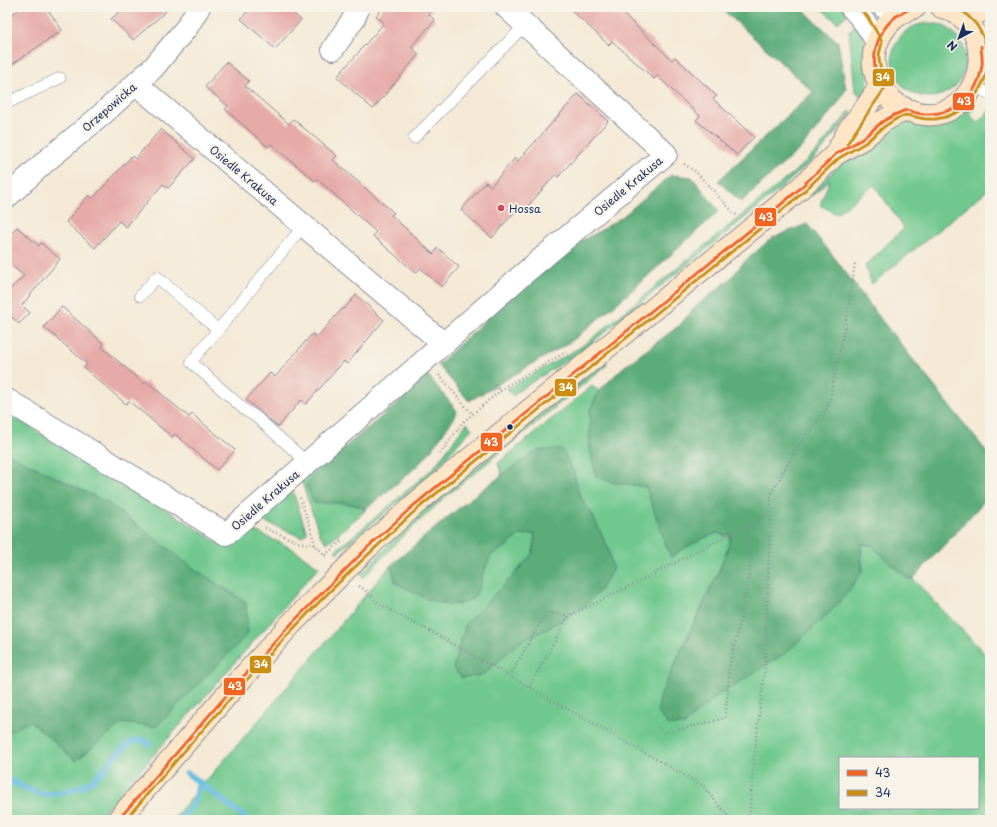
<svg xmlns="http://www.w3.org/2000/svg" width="997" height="827" font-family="'Playpen Sans',sans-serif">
  <rect width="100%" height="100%" fill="#f7f3e8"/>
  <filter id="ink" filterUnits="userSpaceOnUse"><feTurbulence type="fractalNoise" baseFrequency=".025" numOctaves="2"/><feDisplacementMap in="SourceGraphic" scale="8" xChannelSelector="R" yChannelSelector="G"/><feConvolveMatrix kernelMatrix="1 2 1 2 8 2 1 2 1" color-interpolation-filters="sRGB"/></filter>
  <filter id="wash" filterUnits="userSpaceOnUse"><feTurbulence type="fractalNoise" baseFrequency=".012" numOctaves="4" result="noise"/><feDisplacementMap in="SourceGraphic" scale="16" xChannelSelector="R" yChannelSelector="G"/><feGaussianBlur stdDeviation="0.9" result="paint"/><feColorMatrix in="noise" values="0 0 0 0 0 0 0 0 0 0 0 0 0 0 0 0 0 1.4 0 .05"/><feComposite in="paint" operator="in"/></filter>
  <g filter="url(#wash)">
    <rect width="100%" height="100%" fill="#f4e9d5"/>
    <path fill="#6fc88e" stroke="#457c76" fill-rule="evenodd" d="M819,7H844L849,13L838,23Z
      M892 60a37 37 0 1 1 74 0a37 37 0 1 1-74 0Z
      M857,24L863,35L866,46L868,78L867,88L863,98L855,91L849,31Z
      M974,109L969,113L977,123L990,110V188L872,284L865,266L904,228L874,185L836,214L820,205L830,179L812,196L811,192L843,162L891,129L898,123Z
      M850,111L852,113L818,155L780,189L583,350L518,391L513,396L507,389L579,348L588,342L793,173L816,152Z
      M605,361L608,364L444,498L400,539L363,578L360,575L397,536L423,511Z
      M592,386L599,391L590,410V449L611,482L646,487L666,545L671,557L684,548L704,538L718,533L737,541L728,547L719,571L671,671L685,725L694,715L716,697L739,682L830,612L842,599L863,571L861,544L871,545L908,579H913L990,659V820H172L259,720L391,565L396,583L480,587L483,573L492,554L507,546L519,535L535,534L533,553L514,575L483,675L519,642L549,628L587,604L601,589L608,548L593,516L579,494L574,473L514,466L502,476L498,463ZM840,758H978V808H840Z
      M7,413L185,521L220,544L231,546L249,528L291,548L319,567L123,790L98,820H7Z
      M467,423L472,429L463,438L435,471L337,553L335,551L395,501L434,467Z
      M323,460L327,462L306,484L314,503C329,503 353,500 366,510L327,543L320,535L301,480Z
      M292,489L307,533L301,537L258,519Z"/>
    <path fill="#5bac79" stroke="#3b6e6c" d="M720,7H800L838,42L846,89L838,103L802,147L741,202L718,181L813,92Z
      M671,175L692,177L719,211L629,293L572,341L469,401L438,365L522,285L566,249L598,232L622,217Z
      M807,224L834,257L883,322L990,456V495L913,579H908L871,545L861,544V558L863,571L842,599L830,612L787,652L716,697L694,715L685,725H669L657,713L661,694L719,571L728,547L731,536L717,533L704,538L684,548L671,557L666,545L646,487L611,482L596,477L590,449V410L599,391L621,369L680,325L695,307L730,279L743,263L772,238Z
      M427,374L457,411L455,417L425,458L405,477L365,509C350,501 331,503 314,503L306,484L326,463L393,407Z
      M562,449L574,473L579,494L593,516L608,548L613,569L601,589L587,604L549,628L519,642L483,675L462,678L453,668L466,623L514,575L533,553L535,534L519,535L507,546L492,554L483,573L480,587L472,599L460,604L447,605L428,599L396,583L391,565L466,502L514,466L539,450Z
      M7,453L108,503L196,570L246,602L248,634L156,727L122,723L76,761L30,721L7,733Z"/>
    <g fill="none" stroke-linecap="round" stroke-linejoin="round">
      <path stroke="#65bbe1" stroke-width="6" d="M187,773L248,820
        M7,779C18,784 32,793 44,794C54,795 82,788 90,782C95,778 100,773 104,769C112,760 129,736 144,741C146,742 148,743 150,744
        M179,820L192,806L195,801L199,783"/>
    </g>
    <g id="blocks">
      <path fill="#e6aaa8" d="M22,7H46L62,30L7,68V18Z
        M125,7H171L133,40L111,19Z
        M251,7H286L301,20L275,49L241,19Z
        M383,7H434L428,14L435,20L411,47L419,54L373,109L337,77L384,23L376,16Z
        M568,7H616L672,60L675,57L717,96L713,99L754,137L737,155L696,120L700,116L657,76L654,79L612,41L609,45Z
        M226,62L249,81L245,86L289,124L293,119L337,156L333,160L394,213L391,215L433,254L438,248L459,267L442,287L420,268L416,273L373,236L376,232L317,179L315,181L271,144L268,147L225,109L228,106L205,87Z
        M578,94L608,121L558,177L555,175L522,213L517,209L492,238L461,210L486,182L491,186L515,158L518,161Z
        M161,129L195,159L168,188L163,184L126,227L119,221L95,248L66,222L89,195L93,198L132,156L135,159Z
        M17,227L39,246L41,243L60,259L22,305L30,313L19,324L12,317L7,324V290L8,291L24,276L7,262V239Z
        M356,295L384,320L347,364L344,361L306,404L301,400L278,427L246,400L270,373L275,377L312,334L317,337L343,308L344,309Z
        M62,307L104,344L102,347L144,384L146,381L189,417L192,414L235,450L217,470L175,434L172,437L129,401L126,404L84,368L87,364L44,327Z"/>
    </g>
  </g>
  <g filter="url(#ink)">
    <use href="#blocks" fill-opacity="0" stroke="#888c9a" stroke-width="1"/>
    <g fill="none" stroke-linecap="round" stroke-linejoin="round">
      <defs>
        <path id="service" d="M976,87L990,94
          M7,103L60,78
          M414,138L525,25
          M304,225L218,330L191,362L246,411L255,416L308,463
          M140,296L157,277L218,330"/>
        <path id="minor" d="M333,49L354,18L359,7
          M136,84L444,344
          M7,197L46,161L98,118L153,68L187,27L199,7
          M7,400L226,534L521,276L666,154L506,7"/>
        <path id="tertiary" d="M851,7C862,18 870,29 877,42
          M884,7L898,15"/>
        <path id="secondary" d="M915,7C885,16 866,48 877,78C883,93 894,105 908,110C960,131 997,71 971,26C964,17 953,10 942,7
          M963,17L979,12L990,7
          M836,154L850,128L867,106L881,85
          M118,820L232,689L292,623L368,547L413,506L443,481L754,227L797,191L836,154L862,139L882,122L894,115L906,110"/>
      </defs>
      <use href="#service" stroke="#888c9a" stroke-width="12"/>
      <use href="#minor" stroke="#888c9a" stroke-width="24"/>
      <use href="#tertiary" stroke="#888c9a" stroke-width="24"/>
      <use href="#secondary" stroke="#888c9a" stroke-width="24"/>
      <path stroke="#888c9a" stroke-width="2.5" stroke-dasharray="1 3" stroke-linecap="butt" d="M684,164L696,172L736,215
        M439,375L472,414
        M495,385L502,393
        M440,454L463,422L506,386L566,352
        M300,498L311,530L315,545L326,556
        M265,528L298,542L315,545
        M325,555L343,540
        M359,586L364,589L378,603L413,623L428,630L702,785L731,820
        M510,676L546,612L569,616
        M529,687L569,616L640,581L770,513
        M657,728L664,733L694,726L725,718L728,689L729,667L741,619L752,558L745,526
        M749,820L754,758L765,665L771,494L796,449L828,407L847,316L855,263"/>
      <use href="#service" stroke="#fff" stroke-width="11"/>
      <use href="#minor" stroke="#fff" stroke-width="22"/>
      <use href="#tertiary" stroke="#fff" stroke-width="22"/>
      <use href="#secondary" stroke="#fde5c5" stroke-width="22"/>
      <defs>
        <path id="bus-1" d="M881,85C879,81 877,77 876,73C871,54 878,32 893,19C899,13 907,10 915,7
          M906,110C912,111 918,114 924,114C956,115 978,96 982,65C983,59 981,52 981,46
          M118,820L232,689L292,623L368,547L413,506L754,227L797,191L836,154L862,139L882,122L894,115L906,110"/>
        <path id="bus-2" d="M847,144L861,123L885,88L886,85C883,75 879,68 879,57C879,51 882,46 882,41L867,16L858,7
          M125,820C181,755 236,690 295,627C333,586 375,548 416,510L757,231L800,195L839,158L865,143L885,126L896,119L906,115L925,119H936L946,117L960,111L971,102L979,90L985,78L988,64L987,50L983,36L976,24L965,13L955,7"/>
      </defs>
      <use href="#bus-1" stroke="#f7f3e8" stroke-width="6"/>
      <use href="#bus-2" stroke="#f7f3e8" stroke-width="6"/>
      <use href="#bus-1" stroke="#f26522" stroke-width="3"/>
      <use href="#bus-2" stroke="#cb8e13" stroke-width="3"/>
    </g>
  </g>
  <circle fill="#d1495b" stroke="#f7f3e8" stroke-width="1.5" cx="501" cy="208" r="4"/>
  <circle fill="#1b2f5e" stroke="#f7f3e8" stroke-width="1.5" cx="510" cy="427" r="3.5"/>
  <g text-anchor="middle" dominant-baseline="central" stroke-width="4" stroke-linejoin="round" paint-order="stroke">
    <g font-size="11" fill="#1b2f5e" stroke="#f7f3e8">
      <text transform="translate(109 107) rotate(-41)">Orzepowicka</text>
      <text transform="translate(244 175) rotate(40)">Osiedle Krakusa</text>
      <text transform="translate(628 186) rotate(-40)">Osiedle Krakusa</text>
      <text transform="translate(265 500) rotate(-41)">Osiedle Krakusa</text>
    </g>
    <g font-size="11" fill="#1b2f5e" stroke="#f7f3e8" text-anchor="start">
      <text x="509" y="208">Hossa</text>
    </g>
  </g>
  <g stroke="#f7f3e8" stroke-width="1.5">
    <rect x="872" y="68" width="23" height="19" rx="4" fill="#cb8e13"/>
    <rect x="952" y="92" width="23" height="19" rx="4" fill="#f26522"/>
    <rect x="754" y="207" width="23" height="20" rx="4" fill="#f26522"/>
    <rect x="554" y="378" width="23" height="19" rx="4" fill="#cb8e13"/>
    <rect x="480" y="432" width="23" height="20" rx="4" fill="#f26522"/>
    <rect x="249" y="655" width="23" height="19" rx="4" fill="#cb8e13"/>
    <rect x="223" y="677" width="23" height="19" rx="4" fill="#f26522"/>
  </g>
  <g font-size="11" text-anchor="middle" font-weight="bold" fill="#fff">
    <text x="883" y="81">34</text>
    <text x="964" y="105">43</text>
    <text x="766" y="221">43</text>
    <text x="566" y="391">34</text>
    <text x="491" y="446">43</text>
    <text x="261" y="668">34</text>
    <text x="235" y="690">43</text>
  </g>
  <rect width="997" height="827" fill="none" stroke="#f7f3e8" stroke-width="24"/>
  <rect x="839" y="757" width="140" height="52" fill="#f7f3e8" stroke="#9fa5b1"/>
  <rect x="847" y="770" width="20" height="6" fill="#f26522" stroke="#9fa5b1"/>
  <text x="875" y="777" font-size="12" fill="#1b2f5e">43</text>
  <rect x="847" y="790" width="20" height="6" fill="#cb8e13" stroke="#9fa5b1"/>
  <text x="875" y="797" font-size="12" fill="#1b2f5e">34</text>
  <g transform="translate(959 38) rotate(221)" stroke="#f7f3e8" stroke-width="3" paint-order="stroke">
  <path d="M0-3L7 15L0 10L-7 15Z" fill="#1b2f5e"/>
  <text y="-6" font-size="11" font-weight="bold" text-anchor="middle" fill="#1b2f5e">N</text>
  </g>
</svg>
